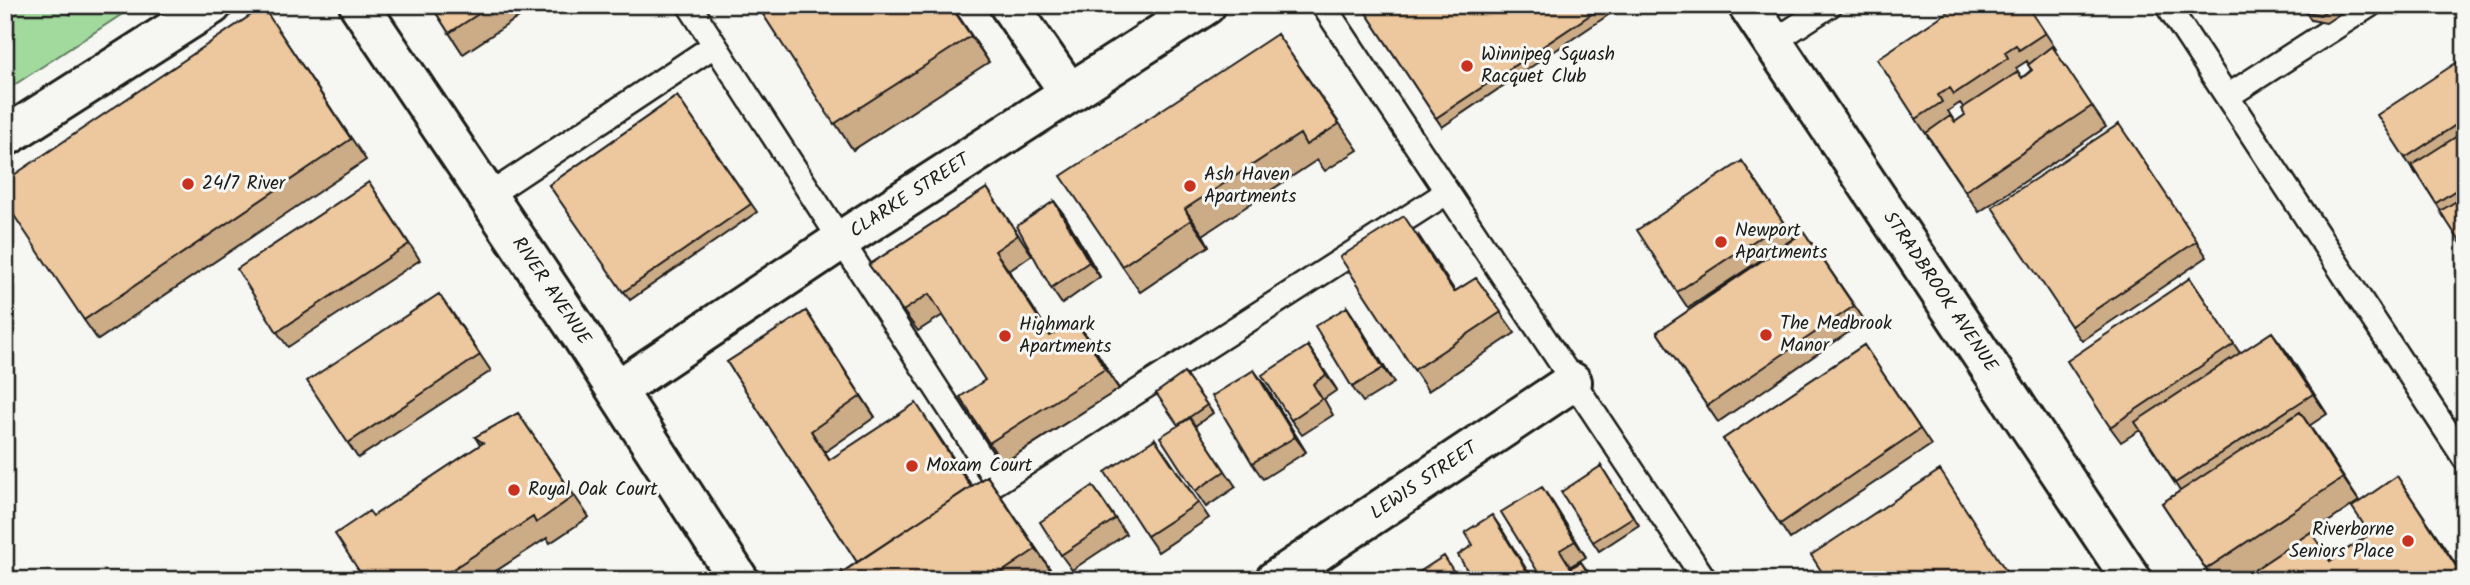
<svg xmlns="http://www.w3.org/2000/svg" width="2470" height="585" font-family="Kalam,sans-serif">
  <rect width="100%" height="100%" fill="#f6f6f2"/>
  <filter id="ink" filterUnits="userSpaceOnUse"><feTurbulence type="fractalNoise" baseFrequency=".0143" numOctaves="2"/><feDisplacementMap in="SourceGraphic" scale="14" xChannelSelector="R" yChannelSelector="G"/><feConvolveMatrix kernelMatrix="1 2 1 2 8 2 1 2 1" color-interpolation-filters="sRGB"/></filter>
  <g filter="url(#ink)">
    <path fill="#a2da9e" stroke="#5f7b5d" stroke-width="2" d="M5,5H136L5,91Z"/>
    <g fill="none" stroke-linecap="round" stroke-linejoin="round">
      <defs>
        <path id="lane" d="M689,5L997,482L1446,193
          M1323,5L1705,580
          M2167,5L2465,459
          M1773,42L1830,5
          M2228,96L2370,5
          M488,196L715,45"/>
        <path id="street" d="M1009,5L1069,92
          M5,137L212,5
          M617,390L840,241L1206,5
          M1275,580L1572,382"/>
        <path id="secondary" d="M359,5L582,337L739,580
          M1748,5L2132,580"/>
      </defs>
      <use href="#lane" stroke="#1c1c1c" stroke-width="28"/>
      <use href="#street" stroke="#1c1c1c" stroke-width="44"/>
      <use href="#secondary" stroke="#1c1c1c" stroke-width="44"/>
      <use href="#lane" stroke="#f6f6f2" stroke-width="23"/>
      <use href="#street" stroke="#f6f6f2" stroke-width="38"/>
      <use href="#secondary" stroke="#f6f6f2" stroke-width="38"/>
    </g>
    <path fill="#ccab87" stroke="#1c1c1c" stroke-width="2" fill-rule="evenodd" d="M59,5H77L71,14Z
      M431,5H537L463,54Z
      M757,5H951L989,62L853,150Z
      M1361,5H1623L1442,127Z
      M1958,5H2027L2056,49L2054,50L2106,127L1979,212L1916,119ZM2027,61L2031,70L2022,78L2016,68ZM1960,103L1963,107L1965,115L1955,122L1948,111Z
      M2301,5H2353L2326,23L2311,20Z
      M277,28L366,160L98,340L84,320Z
      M1277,34L1358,150L1325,171L1317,160L1203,235L1209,246L1140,292L1122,266Z
      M2465,57V249L2417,173L2416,174L2405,158Z
      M677,96L757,212L630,300L549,185Z
      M2129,139L2207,257L2082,341L2071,326Z
      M1742,161L1794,238L1688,308L1677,292Z
      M369,182L420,260L288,347L277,332Z
      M987,188L1032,255L1009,271L1051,336L1076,321L1090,341L1119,389L1003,463L989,443L985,380L943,315L918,331L869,265Z
      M1054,201L1065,216L1100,277L1062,304L1051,288Z
      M1804,232L1865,321L1718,422L1657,332Z
      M1419,236L1455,291L1476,278L1515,333L1428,391L1414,370Z
      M2190,278L2240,353L2287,352L2327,414L2309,426L2359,501L2312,533L2331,560L2370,534L2397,476L2465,578V580H2213L2162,503L2180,491L2140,430L2121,442L2110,427Z
      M1347,307L1357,322L1394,383L1363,402L1352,387Z
      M450,309L491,371L358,458L348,443Z
      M806,311L875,417L825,452L830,460L930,423L972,486L987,476L1054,575L1047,580H831L857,562L727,362Z
      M1864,345L1931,445L1790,539L1723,439Z
      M1308,346L1337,390L1324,399L1333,415L1302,435L1291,420Z
      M1184,373L1213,413L1195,426L1236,487L1206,507L1195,491L1179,425Z
      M1265,385L1306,452L1263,479L1252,463Z
      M518,413L589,517L550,543L547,538L482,580H365L373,516L480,445L475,437Z
      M1155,439L1209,518L1158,552L1147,536Z
      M1601,466L1639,525L1599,551L1593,542Z
      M1093,486L1126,534L1072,570L1061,555Z
      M1553,503L1586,557L1571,566L1572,567L1581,562L1594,580H1543Z"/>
    <path fill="#a68b6e" stroke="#1c1c1c" stroke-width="2" d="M66,5H77L71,14Z
      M950,5H951L989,62L971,36Z
      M1054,201L1065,216L1100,277L1089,262Z
      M1185,209L1203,235L1209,246L1191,220Z
      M995,251L1009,271L1065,357L1050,336Z
      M1347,307L1357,322L1394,383L1383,368Z
      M806,311L820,332L875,417L861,396Z
      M1076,321L1090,341L1119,389L1105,369Z
      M2272,332L2287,352L2327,414L2313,394Z
      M1308,346L1319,362L1337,390L1326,375Z
      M1254,370L1265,385L1306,452L1295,437Z
      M2300,412L2316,435L2359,501L2343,478Z
      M811,431L825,452L843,481L829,460Z
      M987,476L1005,502L1054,575L1036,549Z
      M1542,487L1553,503L1586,557L1575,541Z
      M1492,515L1503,531L1533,580H1532Z"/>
    <path fill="#edc79d" stroke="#1c1c1c" stroke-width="2" d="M431,5H492L449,33Z
      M757,5H950L971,36L834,124Z
      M1361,5H1605L1436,118Z
      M1958,5H2026L2045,33L2019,50L2016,45L2005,52L2008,58L1954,94L1950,88L1938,95L1942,102L1916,119L1877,59Z
      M2301,5H2334L2320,15L2304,11Z
      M263,7L351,139L84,320L5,202V181Z
      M1277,34L1339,124L1306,145L1300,134L1185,209L1191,220L1122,266L1061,176Z
      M2052,46L2092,106L1965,191L1926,133L1950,116L1955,122L1965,115L1961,109L2018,72L2022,78L2032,70L2028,65Z
      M2465,57V119L2405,158L2377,115Z
      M677,96L751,204L623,292L549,185Z
      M2119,124L2197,241L2071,326L1992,207Z
      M2465,131V184L2436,203L2412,165Z
      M1742,161L1783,222L1677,292L1637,230Z
      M369,182L409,244L277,332L237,269Z
      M987,188L1018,235L995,251L1050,336L1076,321L1105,369L989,443L960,397L985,380L929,294L903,311L869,265Z
      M2465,196V249L2440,211Z
      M1054,201L1089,262L1051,288L1017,226Z
      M1404,216L1454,292L1476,278L1501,312L1414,370L1340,257Z
      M1804,232L1854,306L1707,406L1657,332Z
      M2190,278L2234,344L2110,427L2067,361Z
      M439,294L480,355L348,443L307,381Z
      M1347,307L1383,368L1352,387L1315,326Z
      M806,311L861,396L811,431L829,460L916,403L971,487L857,562L727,362Z
      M2272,332L2313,394L2175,483L2135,422Z
      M1864,345L1920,429L1780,524L1723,439Z
      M1308,346L1326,375L1313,384L1322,399L1291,420L1262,375Z
      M1254,370L1295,437L1252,463L1212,396Z
      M1184,373L1207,405L1178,425L1156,393Z
      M2300,412L2343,478L2206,569L2162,503Z
      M518,413L574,496L536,523L533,517L436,580H365L335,534L369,511L373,516L483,443L475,437Z
      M1190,418L1225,471L1195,491L1160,437Z
      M1155,439L1198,503L1147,536L1105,472Z
      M1601,466L1633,517L1593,542L1561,492Z
      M1940,470L2012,580H1827L1811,555Z
      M987,476L1036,549L990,580H831Z
      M2397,476L2465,580H2239L2311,532L2330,561L2370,534L2352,507Z
      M1093,486L1115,519L1061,555L1040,522Z
      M1542,487L1575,541L1560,550L1571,568L1581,562L1592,580H1543L1501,512Z
      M1492,515L1532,580H1473L1458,555L1473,545L1465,532Z
      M1444,556L1459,580H1407Z"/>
  </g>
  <g fill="#c8321e" stroke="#f6f6f2" stroke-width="2.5">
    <circle cx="1467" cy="66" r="7"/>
    <circle cx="188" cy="184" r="7"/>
    <circle cx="1190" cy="186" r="7"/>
    <circle cx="1721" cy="242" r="7"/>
    <circle cx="1766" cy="335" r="7"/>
    <circle cx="1005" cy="336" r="7"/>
    <circle cx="912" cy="466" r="7"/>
    <circle cx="514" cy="490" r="7"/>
    <circle cx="2408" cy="541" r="7"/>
  </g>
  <g text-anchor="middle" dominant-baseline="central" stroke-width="6" stroke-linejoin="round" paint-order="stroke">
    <g font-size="19" fill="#1c1c1c" stroke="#f6f6f2" text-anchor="start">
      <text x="1481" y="55">Winnipeg Squash<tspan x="1481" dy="22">Racquet Club</tspan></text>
      <text x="1204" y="175">Ash Haven<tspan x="1204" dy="22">Apartments</tspan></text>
      <text x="202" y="184">24/7 River</text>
      <text x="1735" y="231">Newport<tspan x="1735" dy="22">Apartments</tspan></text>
      <text x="1780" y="324">The Medbrook<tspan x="1780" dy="22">Manor</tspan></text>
      <text x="1019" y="325">Highmark<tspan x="1019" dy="22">Apartments</tspan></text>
      <text x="926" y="466">Moxam Court</text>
      <text x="528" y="490">Royal Oak Court</text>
      <text x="2394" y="530" text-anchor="end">Riverborne<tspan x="2394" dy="22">Seniors Place</tspan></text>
    </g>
    <g font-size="19" fill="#1c1c1c" stroke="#f6f6f2">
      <text transform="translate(910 196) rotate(-33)">CLARKE STREET</text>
      <text transform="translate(551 291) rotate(56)">RIVER AVENUE</text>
      <text transform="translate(1940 292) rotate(56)">STRADBROOK AVENUE</text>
      <text transform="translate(1424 481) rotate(-34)">LEWIS STREET</text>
    </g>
  </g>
  <rect width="2470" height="585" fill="none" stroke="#f6f6f2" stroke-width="28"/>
  <rect x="14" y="14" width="2442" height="557" fill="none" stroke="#1c1c1c" stroke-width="2.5" filter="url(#ink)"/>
</svg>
